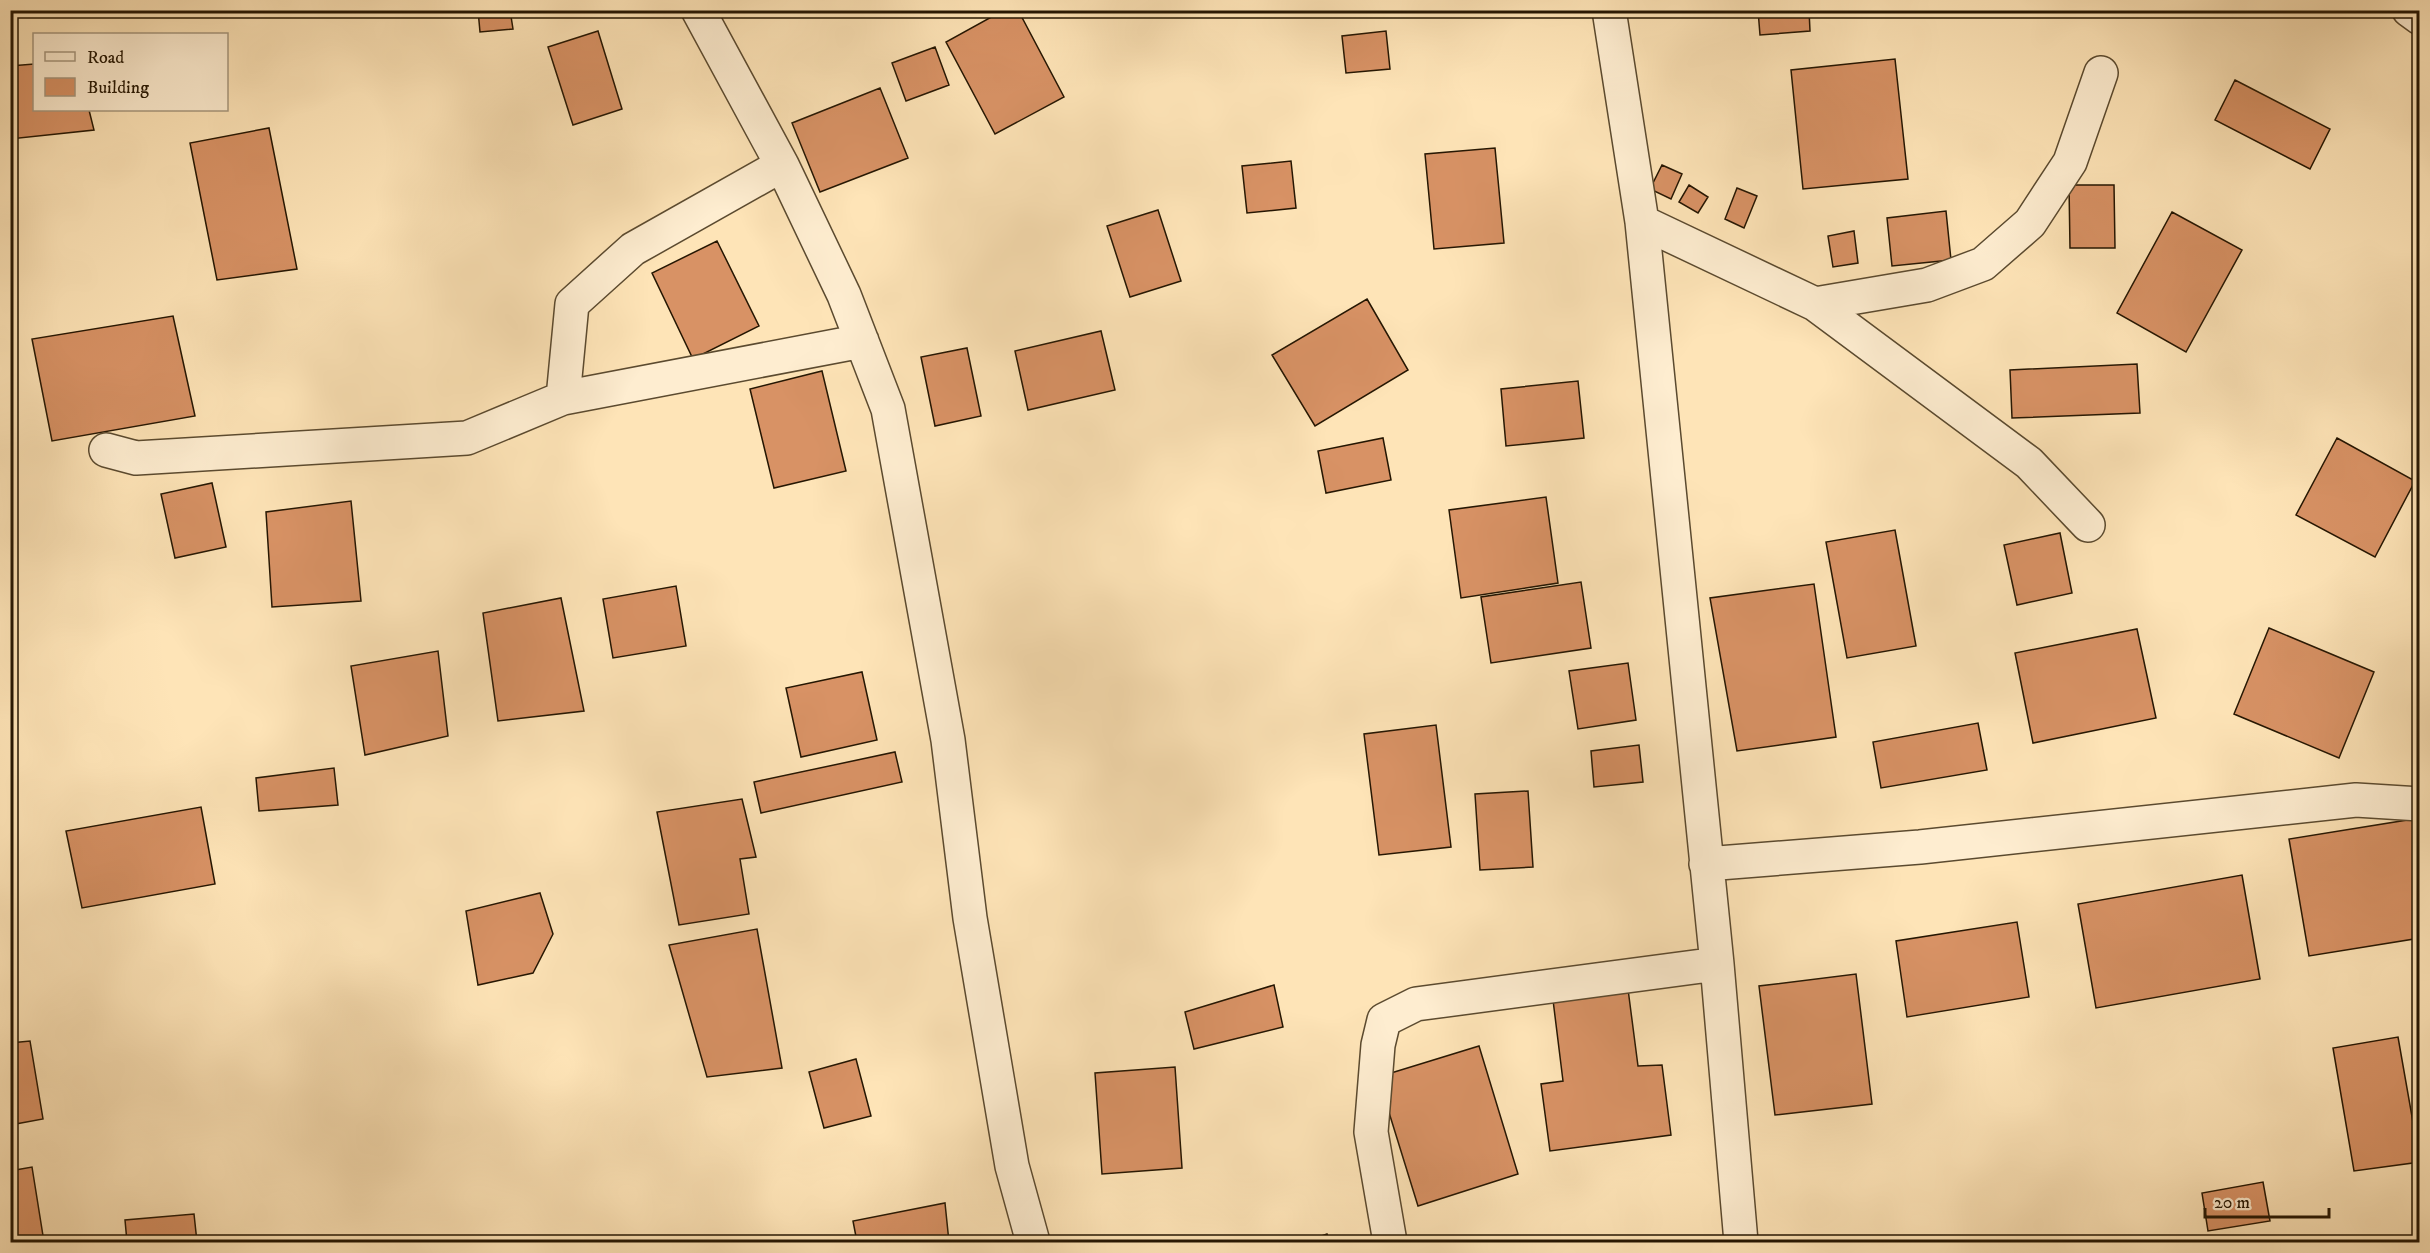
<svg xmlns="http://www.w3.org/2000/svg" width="2430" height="1253" font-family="'IM FELL DW Pica',serif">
  <rect width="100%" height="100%" fill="#fee4b7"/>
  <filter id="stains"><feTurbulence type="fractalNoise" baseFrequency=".00333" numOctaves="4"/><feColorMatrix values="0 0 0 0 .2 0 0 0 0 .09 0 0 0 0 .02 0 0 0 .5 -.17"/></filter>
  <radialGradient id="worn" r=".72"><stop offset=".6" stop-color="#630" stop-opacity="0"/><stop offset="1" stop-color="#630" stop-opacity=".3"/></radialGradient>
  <path fill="#d89265" stroke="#251602" stroke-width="1.5" d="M478,10H510L513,29L480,32Z
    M1004,10H1018L1064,97L995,134L946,42Z
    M1758,10H1809L1810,31L1760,35Z
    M598,31L622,109L573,125L548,47Z
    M1386,31L1390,69L1346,73L1342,36Z
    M935,47L949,85L906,101L892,63Z
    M1895,59L1908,179L1803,189L1791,70Z
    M34,64V110H89L94,130L10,139V66Z
    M2235,80L2330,129L2310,169L2215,120Z
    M880,88L908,158L820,192L792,123Z
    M269,128L297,269L217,280L190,143Z
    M1495,148L1504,243L1434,249L1425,154Z
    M1291,161L1296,208L1247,213L1242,166Z
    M1662,165L1682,174L1671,199L1650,189Z
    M1689,185L1708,197L1698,213L1679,202Z
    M2069,185H2114L2115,248H2070Z
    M1737,188L1757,196L1744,228L1725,219Z
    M1158,210L1181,281L1130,297L1107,226Z
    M1946,211L1951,260L1892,266L1887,218Z
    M2172,212L2242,250L2186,352L2117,313Z
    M1854,231L1858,263L1833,267L1828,236Z
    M717,241L759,326L693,359L652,273Z
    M1367,299L1408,370L1315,426L1272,355Z
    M173,316L195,416L52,441L32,339Z
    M1101,331L1115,390L1028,410L1015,351Z
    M967,348L981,416L935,426L921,357Z
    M2137,364L2140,413L2012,418L2010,370Z
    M822,371L846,471L774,488L750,389Z
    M1578,381L1584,438L1506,446L1501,389Z
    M1383,438L1391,480L1326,493L1318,451Z
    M2337,438L2415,481L2375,557L2296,515Z
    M212,483L226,547L175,558L161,494Z
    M1546,497L1558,583L1461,598L1449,510Z
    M351,501L361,601L272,607L266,512Z
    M1895,530L1916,646L1847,658L1826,542Z
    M2060,533L2072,593L2017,605L2004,545Z
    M1581,582L1591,648L1491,663L1481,597Z
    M1814,584L1836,737L1737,751L1710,598Z
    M676,586L686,646L613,658L603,599Z
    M561,598L584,711L498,721L483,613Z
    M2269,628L2374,672L2339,758L2234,714Z
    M2137,629L2156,718L2033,743L2015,653Z
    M438,651L448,736L365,755L351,666Z
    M1628,663L1636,720L1578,729L1569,671Z
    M862,672L877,740L801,757L786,688Z
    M1978,723L1987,770L1881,788L1873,742Z
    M1436,725L1451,847L1379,855L1364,734Z
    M1639,745L1643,782L1594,787L1591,751Z
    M895,752L902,782L761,813L754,782Z
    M334,768L338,805L259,811L256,778Z
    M1528,791L1533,867L1480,870L1475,794Z
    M742,799L756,857L740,859L749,914L679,925L657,812Z
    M201,807L215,884L82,908L66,831Z
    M2420,818V938L2309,956L2289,839Z
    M2242,875L2260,979L2096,1008L2078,904Z
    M540,893L553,934L533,973L478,985L466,911Z
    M2017,922L2029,997L1907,1017L1896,941Z
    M757,929L782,1068L707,1077L669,945Z
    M1856,974L1872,1104L1775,1115L1759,986Z
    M1274,985L1283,1027L1194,1049L1185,1012Z
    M1628,989L1638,1066L1662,1065L1671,1135L1550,1151L1541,1084L1563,1081L1553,1000Z
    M2398,1037L2420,1162L2354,1171L2333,1048Z
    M30,1041L43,1119L10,1125V1043Z
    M1479,1046L1518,1174L1418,1206L1378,1077Z
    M856,1059L871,1116L824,1128L809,1072Z
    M1175,1067L1182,1168L1102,1174L1095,1073Z
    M32,1167L44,1242H10V1171Z
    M2263,1182L2270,1221L2208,1231L2202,1193Z
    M945,1203L949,1242H857L853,1221Z
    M194,1214L197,1242H127L125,1220Z
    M1327,1234L1330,1242H1305Z"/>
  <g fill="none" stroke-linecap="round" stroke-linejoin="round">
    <defs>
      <path id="street" d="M698,10L782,165L844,295L888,409L948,740L970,918L1012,1166L1033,1242
        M1609,10L1642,222L1717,964L1741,1242
        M2409,10L2420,18
        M1642,222L1815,304L1927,285L1983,264L2030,223L2070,162L2101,73
        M1815,304L2029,463L2088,525
        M563,398L572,304L633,249L782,165
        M106,450L136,458L467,438L563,398L862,341
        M1706,864L1920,847L2356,800L2420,804
        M1390,1242L1371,1132L1378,1045L1384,1020L1416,1004L1717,964"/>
    </defs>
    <use href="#street" stroke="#5b4a2f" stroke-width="36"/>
    <use href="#street" stroke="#feedd0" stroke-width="33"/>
  </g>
  <rect width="2430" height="1253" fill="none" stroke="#fee4b7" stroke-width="36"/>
  <rect x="12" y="12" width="2406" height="1229" fill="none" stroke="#251602" stroke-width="3"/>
  <rect x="18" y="18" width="2394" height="1217" fill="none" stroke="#251602" stroke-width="1.5"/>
  <rect x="33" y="33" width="195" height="78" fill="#feedd0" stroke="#a7977e" stroke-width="1.5"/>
  <rect x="45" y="52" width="30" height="9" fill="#feedd0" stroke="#a7977e" stroke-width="1.5"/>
  <text x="87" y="63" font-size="18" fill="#251602">Road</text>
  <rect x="45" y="78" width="30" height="18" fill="#d89265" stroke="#a7977e" stroke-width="1.5"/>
  <text x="87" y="93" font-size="18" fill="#251602">Building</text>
  <path d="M2205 1208v9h124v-9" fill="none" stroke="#251602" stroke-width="3"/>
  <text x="2214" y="1208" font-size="18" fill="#251602" stroke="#feedd0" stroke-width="4.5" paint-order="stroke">20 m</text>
  <rect width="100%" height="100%" filter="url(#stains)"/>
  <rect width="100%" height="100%" fill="url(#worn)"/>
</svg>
